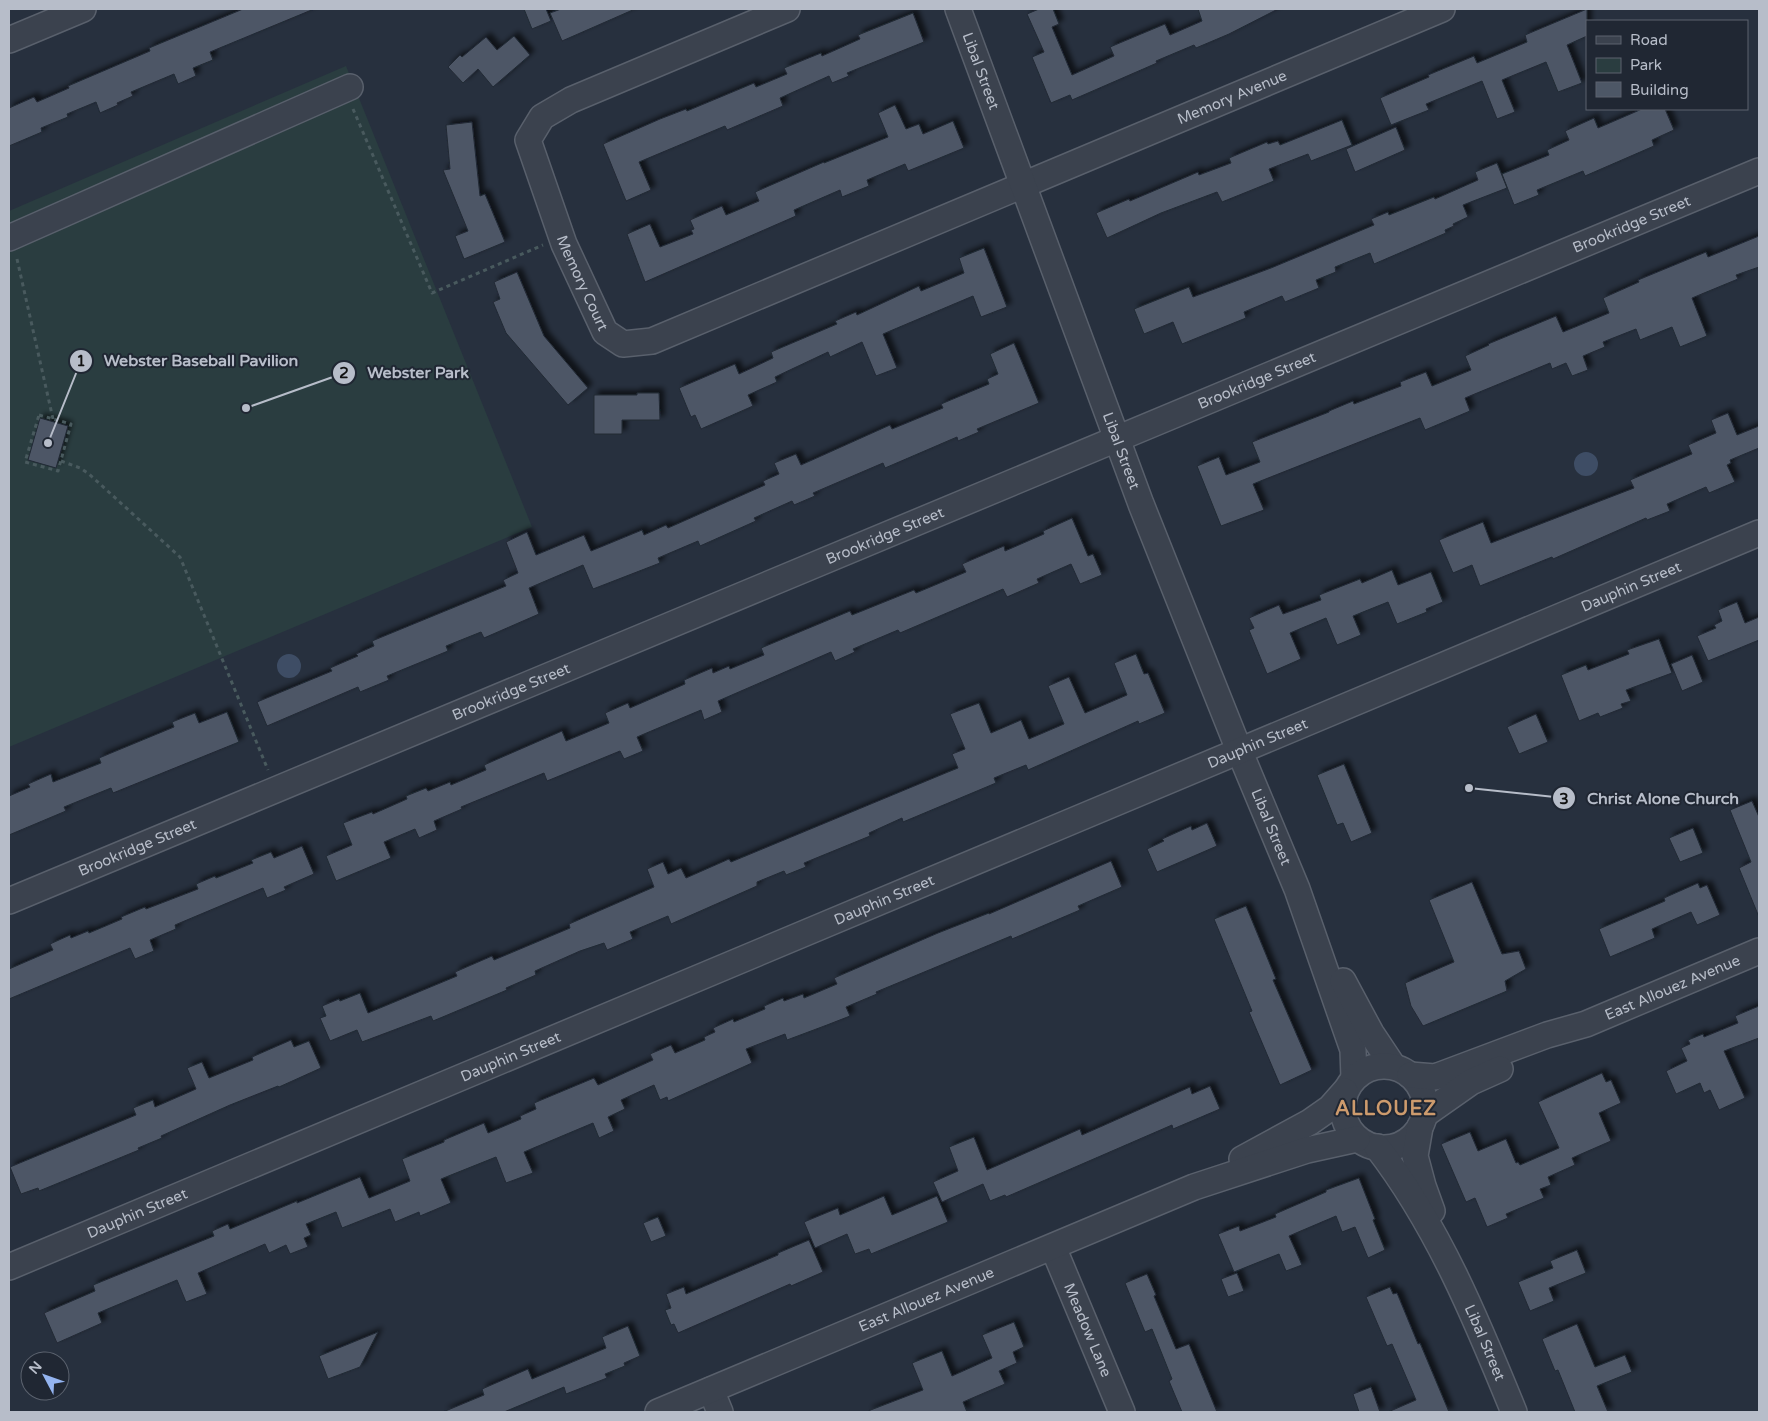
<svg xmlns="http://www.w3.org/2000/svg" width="1768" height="1421" font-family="'Varela Round',sans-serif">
  <defs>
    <filter id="shadow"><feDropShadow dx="4.5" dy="-4.5" stdDeviation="2.5" flood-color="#0009"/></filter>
  </defs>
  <rect width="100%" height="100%" fill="#27303e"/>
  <path fill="#2a3d40" d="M346,66L532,527L9,747V211Z"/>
  <path fill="#3e4d65" d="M1574 464a12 12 0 1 1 24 0a12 12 0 1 1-24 0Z
    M277 666a12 12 0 1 1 24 0a12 12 0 1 1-24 0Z"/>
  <path fill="#4d5766" stroke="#222935" filter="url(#shadow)" d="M243,9H314L210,52L213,60L193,68L196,76L178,84L174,74L131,92L133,96L117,103L118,105L100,113L96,102L67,114L68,117L41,128L42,132L9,146V108L34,97L37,102L69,88L68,86L150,51L149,48Z
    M524,9H546L551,21L532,29Z
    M561,9H635L562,41L550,13Z
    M1039,9H1053L1059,24L1052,27L1072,75L1114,56L1110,47L1165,24L1170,35L1202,21L1198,9H1278L1229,34L1196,48L1194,45L1156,61L1157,63L1072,100L1070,95L1051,103L1032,57L1044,52L1027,14Z
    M1587,9V36L1567,45L1582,83L1558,92L1546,62L1502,80L1515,112L1497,119L1482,81L1426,104L1429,110L1391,125L1380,98L1429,77L1428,75L1474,56L1477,63L1527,42L1525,35Z
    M913,13L924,42L847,73L849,76L832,83L829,76L780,98L783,106L727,130L725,126L639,162L651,190L626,201L603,144L660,119L686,109L687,111L754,83L756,87L787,74L784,68L821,53L822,56L860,39L858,35Z
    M514,36L530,55L493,87L478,69L463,83L448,67L460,55L462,57L486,37L497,50Z
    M895,105L906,129L919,124L923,134L953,121L964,148L908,171L905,164L867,180L869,186L842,197L840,190L794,210L796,216L645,282L627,234L650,224L660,247L693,234L691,230L694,229L690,220L722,206L726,215L759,201L755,192L824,162V163L888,137L878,113Z
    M1642,109H1665L1674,130L1652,140L1654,146L1585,176L1583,171L1537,190L1539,195L1514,205L1502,174L1549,155L1547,150L1569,140L1565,131L1594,118L1598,128Z
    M1342,120L1352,145L1311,161L1308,154L1269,169L1274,181L1222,202L1217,192L1161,213L1107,238L1096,213L1129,199L1130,201L1198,172L1199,175L1231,163L1229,158L1267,142L1268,144L1278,141L1280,145Z
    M472,122L480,196L485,194L505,242L464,259L455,236L468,231L443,170L450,169L446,125Z
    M1396,127L1405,150L1355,172L1346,149Z
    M1497,163L1507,188L1463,205L1468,217L1453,224L1454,226L1445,230L1446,233L1374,264L1370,253L1335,267L1336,272L1316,280L1319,288L1285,302L1282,296L1244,312L1246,318L1182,344L1173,322L1144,334L1134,309L1189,287L1193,297L1271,268L1374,225L1371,219L1388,212L1389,215L1434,197L1435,199L1478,180L1475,172Z
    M1759,236V267L1736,275L1738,279L1692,298L1707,336L1680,347L1672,327L1640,340L1636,329L1603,342L1605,347L1583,356L1588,370L1572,376L1566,363L1552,369L1550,363L1465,398L1470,411L1425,430L1420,418L1253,484L1264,510L1221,526L1197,466L1219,457L1226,475L1260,462L1252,442L1329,412V411L1353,401L1354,404L1401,386L1400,382L1426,372L1432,386L1471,370L1465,356L1489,345L1488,344L1556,316L1563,332L1609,313L1603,298L1639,282L1638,280L1706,252L1708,257Z
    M984,248L1007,307L981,317L973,296L883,334L897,368L876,376L862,342L830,357L828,352L775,377L777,382L748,395L753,406L701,429L695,415L691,417L679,388L735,364L739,374L773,358L771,352L837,324L835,321L856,312L857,315L919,286L921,291L964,273L959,258Z
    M517,272L544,336L588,388L568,405L506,333L493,302L500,299L494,282Z
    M1014,343L1039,403L977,429L979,432L958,441L957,437L885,468L883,463L813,493L815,496L794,505L792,501L754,518L756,521L700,546L698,541L658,558L660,563L593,589L583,565L529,588L539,614L484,638L481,632L446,646L448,651L387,676L389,680L360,692L358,687L267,726L257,702L332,671L330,668L358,656L356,654L374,646L372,641L506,586L503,580L518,573L506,542L527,532L536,555L584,535L591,551L642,530L644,535L666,525L668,528L765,485L763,481L779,474L774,463L796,454L801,465L890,425L892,429L943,408L941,404L989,384L987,379L998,374L990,354Z
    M637,393H659L660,420H622V434H594V395H637Z
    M1728,413L1737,435L1759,426V448L1730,460L1731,463L1727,465L1735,482L1709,493L1706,487L1667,504L1670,511L1647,520L1646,518L1553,559L1552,557L1480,586L1472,565L1453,573L1439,540L1483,522L1491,543L1634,488L1630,480L1692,454L1688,445L1716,433L1711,420Z
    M40,418L68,426L56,468L28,460Z
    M1072,518L1088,556L1093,554L1102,575L1080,584L1071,564L1037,579L1039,583L1007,597L1003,589L900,633L898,630L853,649L855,652L835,661L831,652L718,701L722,712L704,720L701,710L637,737L643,751L624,759L620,751L547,781L544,773L461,807L462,809L434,821L437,830L419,838L415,829L384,842L391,858L336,881L326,856L352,845L343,823L372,812L373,814L407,799L406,796L426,788L428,791L450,782L451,785L486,770L484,765L562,731L566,741L609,723L605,713L628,703L630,708L685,684L684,680L712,668L713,673L729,666L730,669L764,655L761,648L850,611L852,615L914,590L916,593L966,572L962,564L1004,546L1005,551L1044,534L1043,531Z
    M1392,570L1398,585L1431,572L1443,602L1426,609L1427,612L1397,624L1388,602L1353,616L1361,635L1337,645L1326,618L1290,633L1301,659L1267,674L1249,630L1254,628L1249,618L1279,605L1283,614L1321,600L1319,595L1360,579L1362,583Z
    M1737,602L1745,623L1759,617V640L1708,661L1697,636L1716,628L1714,625L1722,621L1718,610Z
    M1659,639L1672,673L1626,690L1631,701L1621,704L1623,708L1600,717L1598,713L1579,721L1561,675L1586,665L1588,670L1629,654L1627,650Z
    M1136,654L1144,674L1148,673L1165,713L1139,724L1138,721L1028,770L1026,765L994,778L996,783L903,822L902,818L869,833L870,836L804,863L806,867L786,875L784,871L757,882V886L671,924L668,916L630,932L633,939L607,950L604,943L580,951L535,971L536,975L506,988L507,990L433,1021L431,1016L362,1042L357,1030L330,1041L320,1018L326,1016L322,1006L339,999L340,1001L360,993L368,1013L457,976L455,972L492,956L494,960L570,928L569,924L654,887L647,869L663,862L668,874L681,868L686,878L729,859L731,862L948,772L958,768L952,754L965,749L950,714L979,703L991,733L1021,720L1029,739L1064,724L1048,686L1069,677L1085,713L1127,695L1114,663Z
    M1692,655L1703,682L1682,691L1671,664Z
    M227,712L239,742L113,793L111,788L64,807L66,811L9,835V796L30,787L28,784L51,774L53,782L101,763L99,758L174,727L172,722L195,713L199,723Z
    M1536,714L1548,742L1519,754L1507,727Z
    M1344,764L1372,833L1351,842L1343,823L1337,825L1317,775Z
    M1752,801L1759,817V917L1739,868L1751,862L1730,810Z
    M1207,823L1217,846L1157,872L1147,849L1164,841L1162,839L1191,826L1192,830Z
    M1693,828L1703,853L1680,862L1669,838Z
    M302,846L314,874L284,887L286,890L267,898L263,888L175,925L176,929L150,940L154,951L135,959L130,948L9,999V969L53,950L50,944L70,935L71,938L88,931L89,933L122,919L121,917L145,907L146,909L198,889L196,884L215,876L216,878L253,863L251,860L271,852L274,858Z
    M1111,861L1122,887L1078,906L1080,910L1012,939L1011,936L876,992L877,994L846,1007L850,1016L827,1025L787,1040L785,1034L746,1049L752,1063L668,1101L667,1097L660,1100L654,1085L621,1100L625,1109L608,1117L614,1131L599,1138L593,1123L524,1152L533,1173L506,1183L496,1157L441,1179L451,1203L420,1216L419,1212L395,1222L390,1209L342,1228L336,1212L306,1224L311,1235L304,1238L308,1247L290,1254L286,1245L269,1253L265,1244L198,1273L207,1294L186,1302L177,1280L98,1313L102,1323L57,1343L44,1313L95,1291L93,1285L214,1236L212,1231L228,1224L230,1229L297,1201V1203L360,1177L369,1198L410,1181L402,1159L444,1142V1140L484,1123L488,1133L521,1119L520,1116L536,1109L534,1103L594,1078L598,1085L653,1060L650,1054L671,1045L675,1053L705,1040L704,1037L715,1032L713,1028L733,1019L734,1022L765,1009L764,1006L783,998L784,1001L803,994L804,998L837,984L834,978L938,933L989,913V914Z
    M1472,882L1502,954L1519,951L1526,969L1505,981L1507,991L1423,1026L1411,1006L1405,983L1454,962L1429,900Z
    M1698,883L1700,888L1707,885L1720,915L1697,925L1691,912L1652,929L1655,938L1610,957L1599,929L1665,901L1664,898Z
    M1246,906L1276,979L1273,980L1312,1070L1280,1085L1249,1012L1252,1011L1214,919Z
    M1759,1006V1038L1724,1051L1745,1098L1719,1110L1710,1090L1704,1093L1700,1083L1676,1094L1666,1071L1687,1061L1681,1048L1690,1044L1688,1040L1703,1034L1704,1037L1738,1023L1735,1016Z
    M291,1040L294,1047L309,1041L321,1068L279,1087L278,1086L230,1105L161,1136L162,1138L138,1148L139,1150L39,1191L38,1188L21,1194L10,1167L136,1115L133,1108L153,1100L155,1107L196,1089L187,1068L202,1062L209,1078L253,1060L252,1057Z
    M1602,1073L1606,1082L1611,1080L1621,1103L1599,1113L1611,1141L1572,1158L1575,1165L1548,1177L1551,1185L1540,1189L1544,1198L1506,1214L1508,1218L1487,1227L1475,1198L1466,1202L1441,1144L1470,1132L1478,1151L1506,1139L1516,1163L1518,1162L1520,1165L1559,1148L1538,1102Z
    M1210,1086L1220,1109L1173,1129L1172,1125L1006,1197L1005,1195L990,1201L983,1184L942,1202L933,1182L958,1171L949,1147L974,1137L987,1170L1080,1129L1082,1135L1190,1087L1192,1094Z
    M1359,1178L1375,1219L1373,1220L1385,1250L1368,1258L1355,1227L1342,1232L1336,1216L1289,1236L1302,1265L1286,1271L1279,1254L1234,1272L1218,1234L1239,1226L1240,1231L1276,1217L1275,1214L1326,1192V1190Z
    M884,1196L892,1215L937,1196L948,1222L871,1254L869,1249L855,1254L847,1234L815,1248L804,1222L838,1208L840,1215Z
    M658,1217L666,1236L651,1242L643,1223Z
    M809,1240L823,1272L791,1286L790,1284L678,1333L674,1324L671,1325L665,1310L671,1308L666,1294L684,1287L686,1294L778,1255V1253Z
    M1577,1250L1586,1273L1549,1288L1554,1301L1530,1311L1518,1282L1553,1268L1550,1261Z
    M1237,1273L1244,1291L1228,1297L1221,1279Z
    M1147,1274L1156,1295L1154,1296L1176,1349L1189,1344L1217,1412H1182L1169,1381L1172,1379L1152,1329L1145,1332L1125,1283Z
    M1390,1287L1393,1294L1397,1293L1418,1344L1420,1343L1449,1412H1388L1416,1400L1392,1344L1387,1346L1366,1297Z
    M1014,1322L1024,1347L1013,1352L1017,1363L999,1371L1005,1384L963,1402L967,1412H868V1411L923,1390L912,1363L942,1351L952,1376L992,1358L982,1335Z
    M1577,1324L1595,1367L1625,1355L1632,1372L1597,1386L1608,1412H1575L1558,1370L1555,1371L1542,1339Z
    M628,1326L640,1356L624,1363L625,1366L605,1374L607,1378L566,1394L564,1387L504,1412H443L484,1395L482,1389L528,1369L532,1379L606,1348L602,1337Z
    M378,1332L360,1367L328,1379L319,1356Z
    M1371,1387L1380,1412H1359L1353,1394Z"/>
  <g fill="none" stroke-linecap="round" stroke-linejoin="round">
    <defs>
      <g id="minor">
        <path id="s1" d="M787,9L571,100L542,117L528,140L564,244L605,332L623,344L652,341L1442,9"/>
        <path id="s2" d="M958,9L1141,504L1239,750L1297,889L1353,1050L1354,1078"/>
        <path d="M9,40L83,9"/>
        <path d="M9,238L350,87"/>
        <path id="s3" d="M9,901L1759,171"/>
        <path d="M1343,981L1371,1033L1393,1066"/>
        <circle cx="1384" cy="1107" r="41"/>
        <path id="s4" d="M1410,1075L1435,1077L1547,1035L1586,1024L1759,951"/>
        <path d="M1424,1115L1471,1082L1500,1069"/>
        <path d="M1420,1127L1415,1156L1423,1186L1432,1211"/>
        <path id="s5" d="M1377,1147C1438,1226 1477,1321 1514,1412"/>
        <path d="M1242,1159L1310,1122L1330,1108L1345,1091"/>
        <path id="s6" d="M1053,1247L1122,1412"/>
        <path id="s7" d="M9,1267L1759,533"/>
        <path d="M711,1390L720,1412"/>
        <path id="s8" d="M658,1412L1194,1187L1307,1150L1357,1139"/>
      </g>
    </defs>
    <use href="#minor" stroke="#59606c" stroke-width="28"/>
    <path stroke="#495a5e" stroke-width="3" stroke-dasharray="4 4" stroke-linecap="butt" d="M353,109L432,293L543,245
      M17,259L53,419
      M39,415L71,424L58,471L25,462Z
      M61,461L80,468L89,474L180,557L268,770"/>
    <use href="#minor" stroke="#3b424e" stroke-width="25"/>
  </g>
  <g text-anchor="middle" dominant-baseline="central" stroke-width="4" stroke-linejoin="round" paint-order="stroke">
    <g font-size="15" fill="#b7bdc9" stroke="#202733">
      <text stroke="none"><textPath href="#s2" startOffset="66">Libal Street</textPath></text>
      <text stroke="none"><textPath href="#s1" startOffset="1182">Memory Avenue</textPath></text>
      <text stroke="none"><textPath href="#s3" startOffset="1758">Brookridge Street</textPath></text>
      <text stroke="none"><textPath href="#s1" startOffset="448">Memory Court</textPath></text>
      <text stroke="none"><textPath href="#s3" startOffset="1352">Brookridge Street</textPath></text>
      <text stroke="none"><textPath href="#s2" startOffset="471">Libal Street</textPath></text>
      <text stroke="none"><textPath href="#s3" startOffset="949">Brookridge Street</textPath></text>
      <text stroke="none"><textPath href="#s7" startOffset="1759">Dauphin Street</textPath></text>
      <text stroke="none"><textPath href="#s3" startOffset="544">Brookridge Street</textPath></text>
      <text stroke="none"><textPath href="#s7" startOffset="1354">Dauphin Street</textPath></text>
      <text stroke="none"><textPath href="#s2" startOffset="876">Libal Street</textPath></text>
      <text stroke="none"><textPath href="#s3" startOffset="139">Brookridge Street</textPath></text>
      <text stroke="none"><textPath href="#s7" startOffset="949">Dauphin Street</textPath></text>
      <text stroke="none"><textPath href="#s4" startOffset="279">East Allouez Avenue</textPath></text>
      <text stroke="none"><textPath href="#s7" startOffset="544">Dauphin Street</textPath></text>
      <text stroke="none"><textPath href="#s7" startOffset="139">Dauphin Street</textPath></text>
      <text stroke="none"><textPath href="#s8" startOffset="291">East Allouez Avenue</textPath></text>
      <text stroke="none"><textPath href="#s6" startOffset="90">Meadow Lane</textPath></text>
      <text stroke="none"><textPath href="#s5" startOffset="224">Libal Street</textPath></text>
    </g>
    <g font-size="20" font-weight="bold" letter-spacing="1" fill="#cd9b6d" stroke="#202733">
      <text x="1386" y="1109">ALLOUEZ</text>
    </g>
  </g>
  <path fill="none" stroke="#b7bdc9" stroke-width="2" d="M48 443L81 361M246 408L344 373M1469 788L1564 798"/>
  <g fill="#b7bdc9" stroke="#202733" stroke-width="2">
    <circle cx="48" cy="443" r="5"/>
    <circle cx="246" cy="408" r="5"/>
    <circle cx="1469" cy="788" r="5"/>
    <circle cx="81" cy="361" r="12"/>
    <circle cx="344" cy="373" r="12"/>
    <circle cx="1564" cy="798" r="12"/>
  </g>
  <g font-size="15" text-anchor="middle" font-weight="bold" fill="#111">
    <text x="81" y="366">1</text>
    <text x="344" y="378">2</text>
    <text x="1564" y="804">3</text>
  </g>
  <g font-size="16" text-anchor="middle" font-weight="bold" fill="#b7bdc9" stroke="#202733" stroke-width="4" stroke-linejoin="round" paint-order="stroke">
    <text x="201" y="366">Webster Baseball Pavilion</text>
    <text x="418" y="378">Webster Park</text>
    <text x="1663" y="804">Christ Alone Church</text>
  </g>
  <rect width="1768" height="1421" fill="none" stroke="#b7bdc9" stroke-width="20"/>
  <rect x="1586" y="20" width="162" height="90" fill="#202733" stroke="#5c636f"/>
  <rect x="1596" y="36" width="25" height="8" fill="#3b424e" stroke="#5c636f"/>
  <text x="1630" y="45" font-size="15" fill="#b7bdc9">Road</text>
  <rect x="1596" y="58" width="25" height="15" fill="#2a3d40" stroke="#5c636f"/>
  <text x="1630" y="70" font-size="15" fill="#b7bdc9">Park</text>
  <rect x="1596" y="82" width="25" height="15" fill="#4d5766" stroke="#5c636f"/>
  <text x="1630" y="95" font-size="15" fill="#b7bdc9">Building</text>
  <g transform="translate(45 1376) rotate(311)"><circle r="24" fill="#202733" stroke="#5c636f"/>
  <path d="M0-4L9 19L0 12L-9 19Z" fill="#94b4f0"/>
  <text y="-8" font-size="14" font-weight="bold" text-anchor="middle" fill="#b7bdc9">N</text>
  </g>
</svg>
